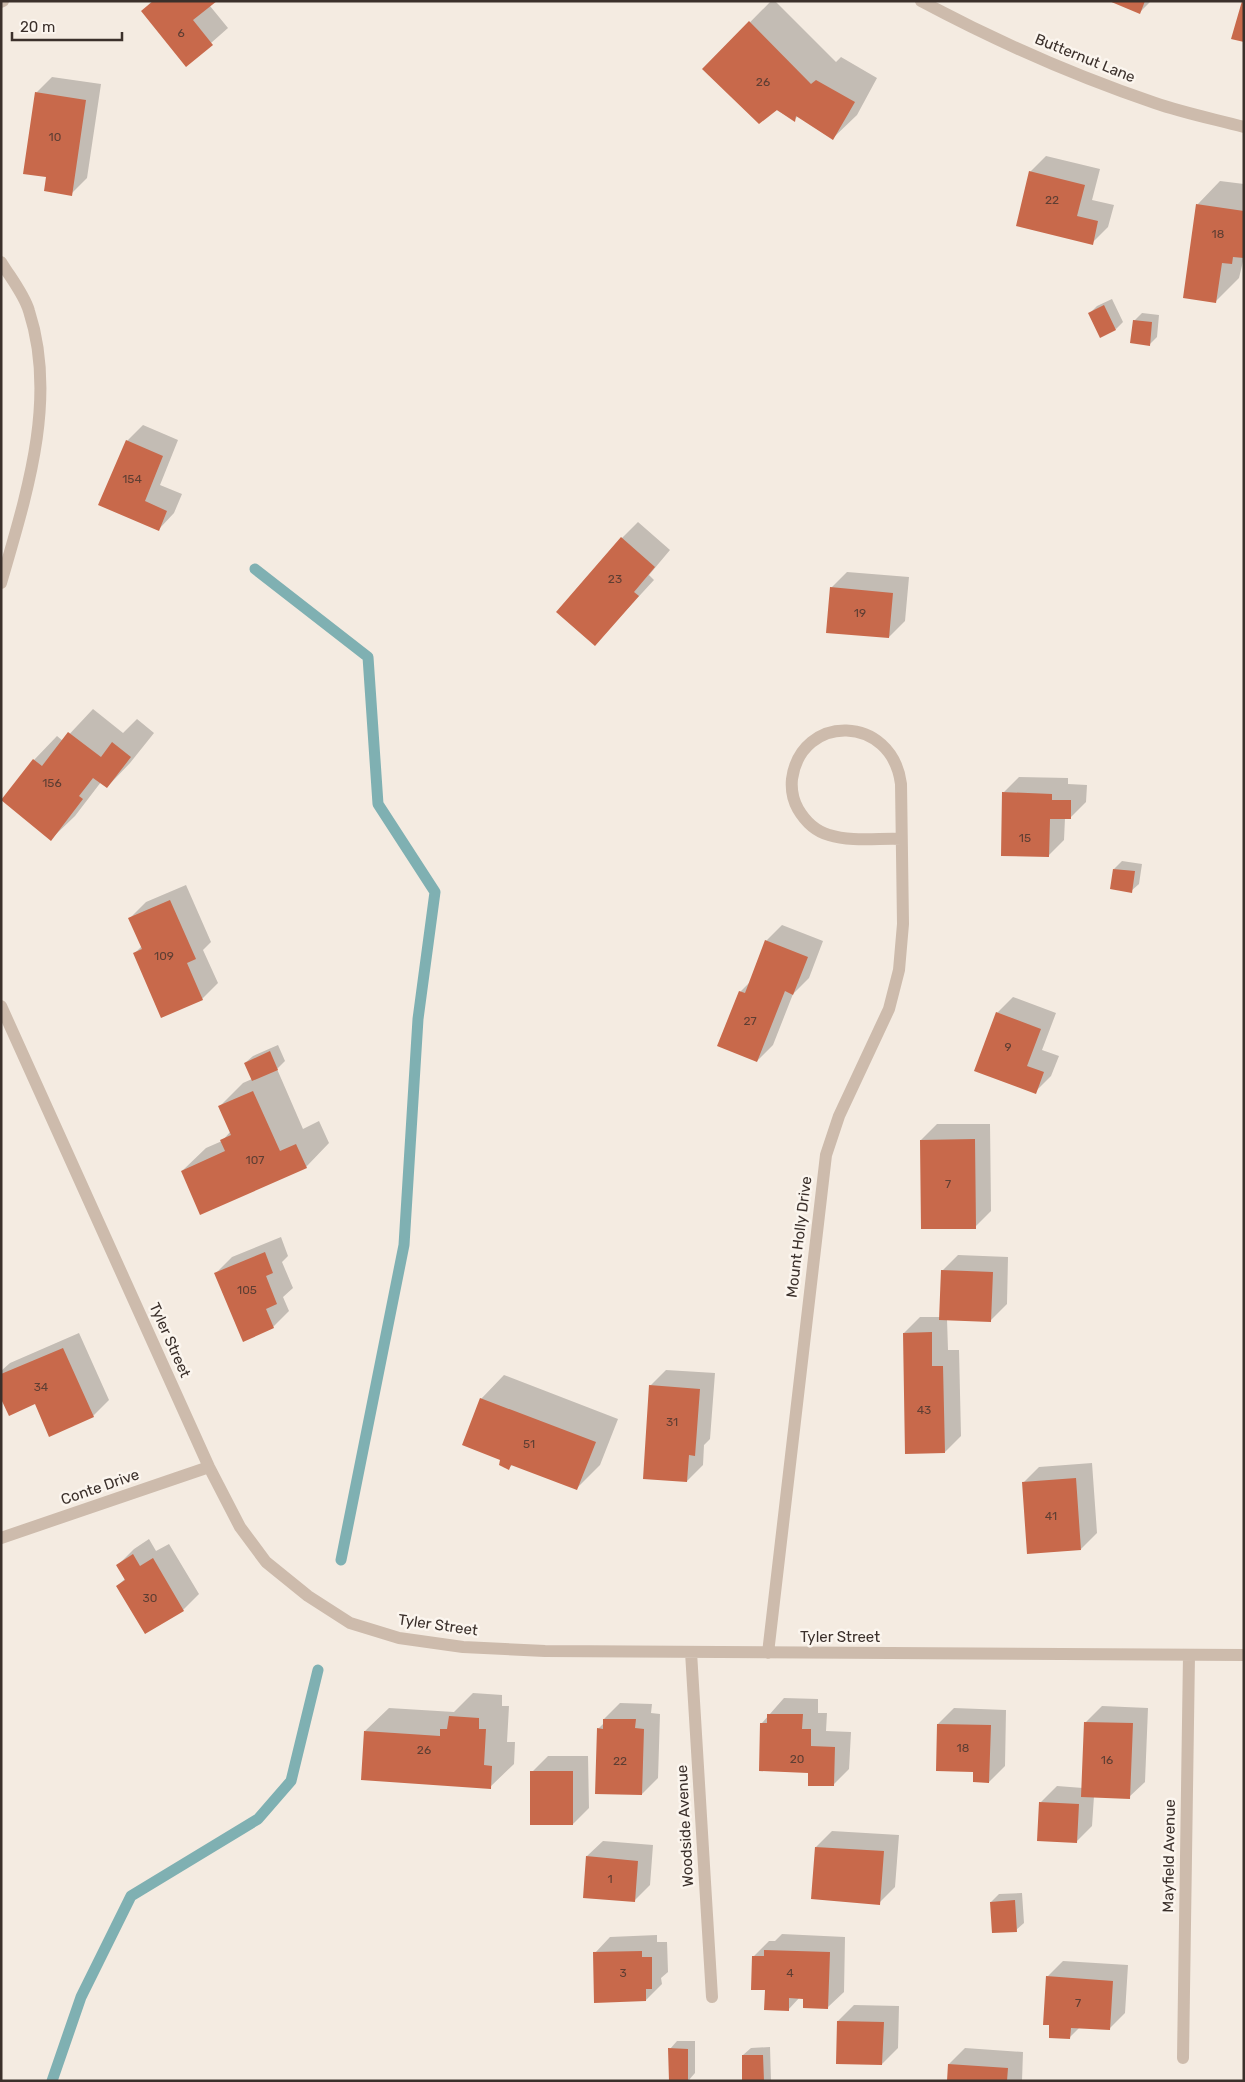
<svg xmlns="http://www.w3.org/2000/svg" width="1245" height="2082" font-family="Rubik,sans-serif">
  <rect width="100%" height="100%" fill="#f4ebe1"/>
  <path fill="#0003" d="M152,1H215L210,6L228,28L186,65L143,11Z
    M771,1H775L836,62L841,57L877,78L857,115L833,138L798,116L794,120L704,69Z
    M1112,1H1151L1140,12Z
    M52,77L101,84L87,178L71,194L36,93Z
    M1046,156L1100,169L1092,200L1114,205L1108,227L1092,243L1030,172Z
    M1220,181L1244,184V257L1239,278L1216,301L1197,205Z
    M1112,299L1123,322L1116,329L1089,314L1097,306Z
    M1142,313L1159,315L1157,337L1149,345L1134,321Z
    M143,425L178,440L160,485L182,494L174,513L159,529L100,504L127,441Z
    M638,522L670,550L649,575L654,580L595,644L622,538Z
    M847,572L909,577L905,621L889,637L831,588Z
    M93,709L123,733L137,719L154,733L130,763L107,787L101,782L75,816L51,839L34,760L57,736L63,741Z
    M1019,777L1068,778V784L1087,785L1086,802L1070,818H1065L1064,840L1048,856L1003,793Z
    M1122,861L1142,864L1139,884L1131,891L1114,869Z
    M186,885L211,942L203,950L218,983L202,999L134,954L142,946L130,918L146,902Z
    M782,925L823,941L809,978L793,994L773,1045L757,1061L740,992L751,981L766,941Z
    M1013,997L1056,1013L1042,1050L1059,1056L1051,1076L1035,1092L997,1013Z
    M278,1045L285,1061L277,1069L303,1129L319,1121L329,1143L306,1167L182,1171L206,1148L222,1141L231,1131L220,1106L243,1083L252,1079L245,1063L253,1056Z
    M937,1124H990L991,1211L975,1227L921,1140Z
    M281,1237L288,1256L282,1262L293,1288L283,1297L289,1311L273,1327L216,1273L232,1257Z
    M958,1255L1008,1257L1007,1304L991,1320L947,1319L948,1350H959L961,1436L945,1452L904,1333L920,1317H940L942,1271Z
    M79,1333L109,1400L93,1416L1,1396V1371L10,1363Z
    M666,1370L715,1373L710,1439L704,1445L703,1465L687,1481L650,1386Z
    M504,1375L618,1419L600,1465L577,1488L513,1464L509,1468L502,1460L481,1399Z
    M1092,1463L1097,1533L1081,1549L1023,1483L1039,1467Z
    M149,1539L156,1551L169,1544L199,1594L183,1610L117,1586L126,1578L118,1565L134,1549Z
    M473,1693L502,1695V1706H509L507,1742H515L514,1764L490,1787L365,1731L389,1708L454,1712Z
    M784,1698L818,1699V1713H827L826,1731L851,1732L849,1769L833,1785L809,1771L762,1723Z
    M620,1703L652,1704L651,1713L660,1714L658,1778L642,1794L598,1729L604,1723V1719Z
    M1102,1706L1148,1708L1145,1782L1129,1797L1094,1796L1092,1826L1076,1842L1041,1802L1057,1786L1083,1788L1086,1722Z
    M954,1708L1006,1710L1005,1766L989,1782L974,1771L938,1724Z
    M548,1756H588L589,1808L573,1824L532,1772Z
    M832,1831L899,1835L895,1887L879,1903L816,1847Z
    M603,1841L653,1845L650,1885L634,1901L587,1856Z
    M1022,1893L1024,1923L1016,1930L991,1902L999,1894Z
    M782,1934L845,1937L844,1992L828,2007L800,1997L788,2010L767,1989L753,1957L769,1941H775Z
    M657,1935V1942H667L668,1972L661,1978L662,1984L646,2000L595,1953L610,1937Z
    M1063,1961L1128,1965L1125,2013L1109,2029L1080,2027L1069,2038L1047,1977Z
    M854,2005L899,2006L898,2048L882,2064L838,2021Z
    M677,2041H695V2073L688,2081L670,2049Z
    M770,2047L771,2081H744L743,2055L751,2048Z
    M965,2048L1023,2052L1022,2081H948L949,2064Z"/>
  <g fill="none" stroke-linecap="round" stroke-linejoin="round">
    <path stroke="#7fb0b2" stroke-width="11" d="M255,569L368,657L378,804L435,892L418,1019L404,1245L341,1560
      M52,2081L81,1997L131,1896L258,1819L291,1781L318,1670"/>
  </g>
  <path fill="#c8694b" d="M153,1H217L193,20L213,45L186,67L141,11Z
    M1109,1H1145L1140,14Z
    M1242,1H1244V42L1231,39Z
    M749,21L811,84L816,80L855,102L833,140L796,116L795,122L777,110L759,124L702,69Z
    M35,92L86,100L72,196L44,191L46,177L23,174Z
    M1029,171L1085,185L1077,216L1098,221L1093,245L1016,226Z
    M1196,204L1244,211V258L1233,257L1232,264L1222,263L1216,303L1183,298Z
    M1104,305L1116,330L1100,338L1088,313Z
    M1133,320L1152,322L1150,346L1130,343Z
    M126,440L163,456L145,501L167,511L159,531L98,505Z
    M621,537L655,567L634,592L639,596L595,646L556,612Z
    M830,587L893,593L889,638L826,633Z
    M68,732L101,757L112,742L131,757L107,788L93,778L79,796L83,799L51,841L1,800L33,759L42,766Z
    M1002,792L1052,794V800H1071V819H1050L1049,857L1001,856Z
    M1113,869L1135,871L1132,893L1110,889Z
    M170,900L196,959L187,963L203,1000L161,1018L133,953L142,949L128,918Z
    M765,940L808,957L793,995L785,991L757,1062L717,1046L739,991L745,993Z
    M996,1012L1041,1029L1027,1066L1044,1072L1036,1094L974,1071Z
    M270,1051L278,1070L252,1081L244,1063Z
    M253,1091L280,1151L296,1144L307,1168L200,1215L181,1171L225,1151L220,1140L231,1135L218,1106Z
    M975,1139L976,1229H921L920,1140Z
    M265,1252L273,1273L266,1276L277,1304L266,1309L274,1328L243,1342L214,1273Z
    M941,1270L993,1272L991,1322L939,1320Z
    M932,1332V1366H943L945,1453L905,1454L903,1333Z
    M63,1348L94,1417L49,1437L35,1404L9,1416L1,1399V1374Z
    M649,1385L700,1389L695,1456L689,1455L687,1482L643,1479Z
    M480,1398L596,1442L577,1490L511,1465L509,1470L499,1465L500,1460L462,1445Z
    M1076,1478L1081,1550L1027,1554L1022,1482Z
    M133,1554L140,1566L153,1558L184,1611L145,1634L116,1586L125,1580L116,1565Z
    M767,1714H803L802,1729H811V1746L835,1747L834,1786H808V1773L759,1771L760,1723H767Z
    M449,1716L479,1718V1729H486L484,1765L492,1766L491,1789L361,1780L364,1731L440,1736V1729H447Z
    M603,1719H636L635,1728L644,1729L642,1795L595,1794L597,1728L603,1729Z
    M1084,1722L1133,1723L1130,1799L1081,1797Z
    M937,1724L991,1725L989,1783L973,1782V1772L936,1771Z
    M530,1771H573V1825H530Z
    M1039,1802L1079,1804L1077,1843L1037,1841Z
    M815,1847L884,1851L880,1905L811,1899Z
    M586,1856L638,1861L635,1902L583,1898Z
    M1015,1900L1017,1932L992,1933L990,1902Z
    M764,1950L830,1952L828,2009L803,2008V1999L789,1998V2011L764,2010L765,1990H751L752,1956H764Z
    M642,1951V1957H652V1989H646V2001L594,2003L593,1952Z
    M1046,1976L1113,1981L1110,2030L1071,2028L1070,2039L1049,2038V2025H1043Z
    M837,2021L884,2022L882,2065L836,2064Z
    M668,2048L688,2049V2081H669Z
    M742,2055H763L764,2081H742Z
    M948,2064L1008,2068L1007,2081H947Z"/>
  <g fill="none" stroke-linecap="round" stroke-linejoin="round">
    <path stroke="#cdbbac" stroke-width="12" d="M921,1C996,41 1075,76 1155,103C1184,113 1214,119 1244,127
      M1,2L3,1
      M1,262C10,277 24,294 29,311C58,400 26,496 1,583
      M1,1006L209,1467L240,1527L266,1562L308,1596L350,1623L399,1638L463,1647L545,1651L1244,1655
      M1,1538L209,1467
      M691,1652L712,1997
      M768,1653L826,1155L839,1116L889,1009L899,970L903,924L901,784C892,714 801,713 792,779C791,789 793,800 798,809C805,821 815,831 829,835C851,842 879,838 901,839
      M1183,2058L1189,1655"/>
  </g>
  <g text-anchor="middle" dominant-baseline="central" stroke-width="5" stroke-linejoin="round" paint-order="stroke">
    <g font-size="12" fill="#5e3e33">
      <text x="181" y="33">6</text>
      <text x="763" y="82">26</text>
      <text x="55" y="137">10</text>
      <text x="1052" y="200">22</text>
      <text x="1218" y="234">18</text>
      <text x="132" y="479">154</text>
      <text x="615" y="579">23</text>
      <text x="860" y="613">19</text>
      <text x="52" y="783">156</text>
      <text x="1025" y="838">15</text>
      <text x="164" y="956">109</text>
      <text x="750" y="1021">27</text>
      <text x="1008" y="1047">9</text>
      <text x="255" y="1160">107</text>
      <text x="948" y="1184">7</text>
      <text x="247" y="1290">105</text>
      <text x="41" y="1387">34</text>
      <text x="924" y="1410">43</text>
      <text x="672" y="1422">31</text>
      <text x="529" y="1444">51</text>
      <text x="1051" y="1516">41</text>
      <text x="150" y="1598">30</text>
      <text x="963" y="1748">18</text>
      <text x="424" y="1750">26</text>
      <text x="797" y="1759">20</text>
      <text x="1107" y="1760">16</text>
      <text x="620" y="1761">22</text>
      <text x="610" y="1879">1</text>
      <text x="623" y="1973">3</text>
      <text x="790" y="1973">4</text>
      <text x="1078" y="2003">7</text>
    </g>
    <g font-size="15" fill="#3b302b" stroke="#fbf5ee">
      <text transform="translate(1085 58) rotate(22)">Butternut Lane</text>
      <text transform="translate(799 1237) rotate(-83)">Mount Holly Drive</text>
      <text transform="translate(170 1340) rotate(66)">Tyler Street</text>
      <text transform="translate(100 1487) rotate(-19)">Conte Drive</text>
      <text transform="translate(438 1625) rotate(8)">Tyler Street</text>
      <text x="840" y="1637">Tyler Street</text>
      <text transform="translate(685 1826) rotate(-93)">Woodside Avenue</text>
      <text transform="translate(1169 1856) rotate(-89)">Mayfield Avenue</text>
    </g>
  </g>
  <rect width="1245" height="2082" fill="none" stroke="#3b302b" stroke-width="5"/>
  <path d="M12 32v8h110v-8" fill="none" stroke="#3b302b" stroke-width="2.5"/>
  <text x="20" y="32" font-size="15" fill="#3b302b" stroke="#fbf5ee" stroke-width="4" paint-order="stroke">20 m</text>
</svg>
